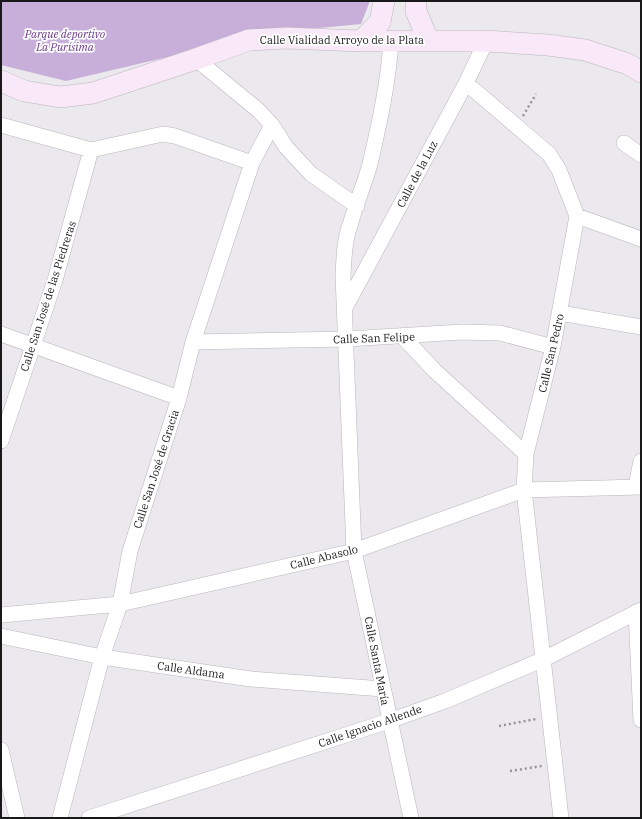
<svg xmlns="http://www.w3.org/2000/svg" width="642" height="819" font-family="'IBM Plex Serif',serif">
  <rect width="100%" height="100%" fill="#ebe9ed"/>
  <path fill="#c8afda" d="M1,1H370L361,24L226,37L172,56L66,81L1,65Z"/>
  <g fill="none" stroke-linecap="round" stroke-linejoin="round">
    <defs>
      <path id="street" d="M391,40C389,80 379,125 370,164C364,185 356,204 350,225C344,241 344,259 343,276L354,551L411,818
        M196,59L258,110L272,125L286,147L311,174L357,206
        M466,83L549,154L559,170L577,216L641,239
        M1,125L91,150L163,134L175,136L252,163
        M624,143L641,155
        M346,306L466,83L486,41
        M560,313L641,327
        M1,334L179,398
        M403,337L435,371L526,454
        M193,342L347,339L462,332L500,333L553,347
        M1,441L55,280L91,150
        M636,486L641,461
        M636,612L641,720
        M1,615L120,604L354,551L524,490L641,487
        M1,636L102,657L251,679L383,689
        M1,750L17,818
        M60,818L102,657L120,604L130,551L179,398L193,342L252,163L272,125
        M89,818L389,721L445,701L544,659L641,610
        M561,818L524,490L526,454L553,347L577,216"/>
      <path id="secondary" d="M416,1V11L428,40
        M361,41L380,22L384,1
        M1,81L24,91L60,97L93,93L196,59L249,40L287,38L361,41H486L548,45L585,50L628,64L641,72"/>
    </defs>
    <use href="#street" stroke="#b8b6ba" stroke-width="16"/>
    <use href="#secondary" stroke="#b8b6ba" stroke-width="22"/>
    <path stroke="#949396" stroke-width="2.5" stroke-dasharray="2 3" stroke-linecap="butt" d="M523,116L536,94
      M499,726L536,719
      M510,771L542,766"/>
    <use href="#street" stroke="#fff" stroke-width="15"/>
    <use href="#secondary" stroke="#f8e8f8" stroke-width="21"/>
  </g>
  <g text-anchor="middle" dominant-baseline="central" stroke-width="3.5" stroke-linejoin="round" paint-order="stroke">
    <g font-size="11" font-style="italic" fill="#693788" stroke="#fff">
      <text x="65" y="34">Parque deportivo<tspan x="65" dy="13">La Purísima</tspan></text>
    </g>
    <g font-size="11" fill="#19191a" stroke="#fff">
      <text x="342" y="40">Calle Vialidad Arroyo de la Plata</text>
      <text transform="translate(417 174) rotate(-62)">Calle de la Luz</text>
      <text transform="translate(48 296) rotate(-72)">Calle San José de las Piedreras</text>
      <text transform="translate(374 338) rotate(-2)">Calle San Felipe</text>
      <text transform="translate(551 353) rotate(-77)">Calle San Pedro</text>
      <text transform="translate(156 469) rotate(-72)">Calle San José de Gracia</text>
      <text transform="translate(324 557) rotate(-14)">Calle Abasolo</text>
      <text transform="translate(377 661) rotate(79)">Calle Santa María</text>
      <text transform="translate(191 670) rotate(8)">Calle Aldama</text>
      <text transform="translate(370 726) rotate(-19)">Calle Ignacio Allende</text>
    </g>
  </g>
  <rect width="642" height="819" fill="none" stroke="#19191a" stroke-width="4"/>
</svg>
